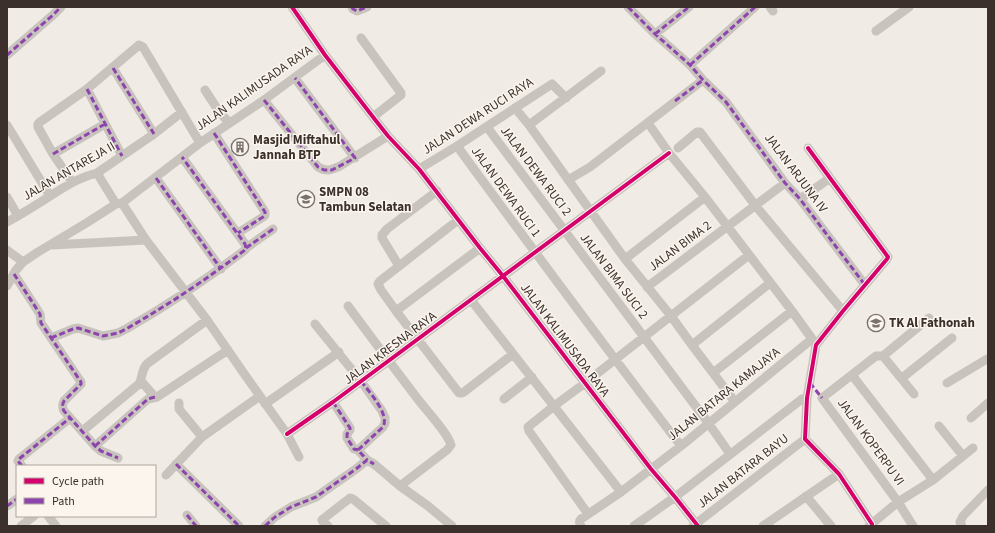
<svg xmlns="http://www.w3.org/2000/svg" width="995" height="533" font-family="'Source Sans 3',sans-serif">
  <rect width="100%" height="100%" fill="#f0ebe5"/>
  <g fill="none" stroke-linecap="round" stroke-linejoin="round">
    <path stroke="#c9c3be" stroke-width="9" d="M292,7L325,55L373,117L388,136L419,169L480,248L503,276L651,469L675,497L698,526
      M352,7L353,9L357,11L367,7
      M628,7L655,34L690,65L703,80L726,102L785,183L800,199L865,285
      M770,7L773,11
      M876,31L909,7
      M655,34L689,7
      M361,38L401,93V95L373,117
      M7,55L53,15L61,7
      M690,65L755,7
      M113,68L154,134
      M295,78L355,158
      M87,89L122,156
      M205,90L218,110L229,123
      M264,100L318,167C327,172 331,170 340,166L388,136
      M515,108L529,125L625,259L671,316L692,345L735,402
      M648,123L669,153L705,197L792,311L815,343
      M7,125L50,196
      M529,125L601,71
      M487,127L709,424L730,454
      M214,133L265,212V215L263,217L238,233
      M457,146C531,247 605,347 681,446
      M678,148L697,132H700L755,205L843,311
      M808,148L888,257L887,259L843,311L816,345L807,398L805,439L839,474L872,524
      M53,154L105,124
      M419,169L457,146L552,84L566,98
      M97,173L116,204
      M156,178L221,269
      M568,180L590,167L703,80
      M72,182L53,154L38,127V124L40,122L87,89L139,45L143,47L200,143
      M7,197L18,216
      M800,199L830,178
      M122,203L146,240L207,320L245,375L287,434L299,457
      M458,220L380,281L378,284L381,290L396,311L459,393H462L464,392L513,354
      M7,222C24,213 41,202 58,191C71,183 81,177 97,173L154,134L182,112
      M52,245L146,240
      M246,248L273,229
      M7,250L23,262
      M625,259L705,197
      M399,266L382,238V235L387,229L437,191
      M14,274L40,314L41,323L81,382V384L64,401C62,405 62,407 64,411L95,446L101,451L118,458
      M7,286L16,270L23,262L38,252L88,222L116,204L122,203L200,143L264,100L325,55
      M647,287L785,183
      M471,300L621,492
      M348,306C371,337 394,368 417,398C425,409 448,433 451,445L447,450L400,486
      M396,311L480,248
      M315,324L361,381L382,411L385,418V423L383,427L358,450L367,460
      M51,338L73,329L78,328L103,336L118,333L126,329C168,305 207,279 245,250L246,248L245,244L182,157
      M692,345L770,283
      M883,356L914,394
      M713,373L792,311
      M852,375L933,480
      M902,378L952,338
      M141,381L155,397
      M947,383L987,359H988
      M504,399L532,377
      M333,402L350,428V430L347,434V438L354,449L358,450
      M179,403V409L202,437
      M265,404L339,352
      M971,418L988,403
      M939,426L963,456
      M86,428L139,384C143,377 141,369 148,363L207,320
      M287,434L333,402L669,153
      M95,446L148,399L157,397L228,350
      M176,464L239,526
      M22,466L18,461L19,459L70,418
      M166,475L202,437L260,396
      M806,496L831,526
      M7,506L17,499
      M588,514L529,431L528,427L554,406L585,383L749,255
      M187,515L196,526
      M48,516L56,526
      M21,526L34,516
      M265,526L275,517L291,507L316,497L356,469L367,460L374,464L400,486L428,506L452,526
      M328,526L323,522L322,520L323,519L350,498L353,499L386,526
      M581,526C579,523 579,521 581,519L621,492L681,446L812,339
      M634,526L675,497L802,399L807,398
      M693,526L805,439
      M763,526L839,474
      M869,526L898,502L933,480L973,448
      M913,526L898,502L822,398L876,356H883L929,318
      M962,526L960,522L963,516L988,490"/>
    <path stroke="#8e44ad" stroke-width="3" stroke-dasharray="6 3" stroke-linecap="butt" d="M352,7L353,9L357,11L367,7
      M628,7L655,34L690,65L703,80L726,102L785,183L800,199L865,285
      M655,34L689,7
      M7,55L53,15L61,7
      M690,65L755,7
      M113,68L154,134
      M87,89L122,156
      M264,100L318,167L324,170H332L355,158L295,78
      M675,101L703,80
      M214,133L265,212V215L263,217L238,233
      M53,154L105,124
      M156,178L221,269
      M246,248L273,229
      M14,274L40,314L41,323L81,382V384L64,401C62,405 62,407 64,411L95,446L101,451L118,458
      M51,338L73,329L78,328L103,336L118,333L126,329C168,305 207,279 245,250L246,248L245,244L182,157
      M361,381C369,392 390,414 383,427L358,450L367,460
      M810,383L822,398
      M333,402L350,428V430L347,434V438L354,449L358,450
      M95,446L148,399L155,397
      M176,464L239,526
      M22,466L18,461L19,459L70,418
      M7,506L17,499
      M187,515L196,526
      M265,526L275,517L291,507L316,497L356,469L367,460L374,464"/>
    <defs>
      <path id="cycleway" d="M292,7L325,55L373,117L388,136L419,169L480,248L503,276L651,469L675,497L698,526
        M808,148L888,257L887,259L843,311L816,345L807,398L805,439L839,474L872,524
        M287,434L333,402L669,153"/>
    </defs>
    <use href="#cycleway" stroke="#fbf5ee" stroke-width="6"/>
    <use href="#cycleway" stroke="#d6006c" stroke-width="4"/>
  </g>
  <defs>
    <symbol id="building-ring" viewBox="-11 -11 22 22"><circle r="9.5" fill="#fbf5ee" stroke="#7a716c" stroke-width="1.5"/><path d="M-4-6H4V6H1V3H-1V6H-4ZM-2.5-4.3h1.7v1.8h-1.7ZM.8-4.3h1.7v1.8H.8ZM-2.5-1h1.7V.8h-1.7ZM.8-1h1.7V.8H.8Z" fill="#7a716c"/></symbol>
    <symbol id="school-ring" viewBox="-11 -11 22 22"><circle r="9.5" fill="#fbf5ee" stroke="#7a716c" stroke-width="1.5"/><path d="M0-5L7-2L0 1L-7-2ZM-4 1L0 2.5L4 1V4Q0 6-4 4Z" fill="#7a716c"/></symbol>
  </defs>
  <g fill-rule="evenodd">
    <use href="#building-ring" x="230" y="137" width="20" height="20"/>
    <use href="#school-ring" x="296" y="189" width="20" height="20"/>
    <use href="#school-ring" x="866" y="313" width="20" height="20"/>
  </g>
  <g text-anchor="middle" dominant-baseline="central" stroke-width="3" stroke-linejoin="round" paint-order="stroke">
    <g font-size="13" fill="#3b302b" stroke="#fbf5ee">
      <text transform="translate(254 88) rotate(-35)">JALAN KALIMUSADA RAYA</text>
      <text transform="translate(478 116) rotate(-33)">JALAN DEWA RUCI RAYA</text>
      <text transform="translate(69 171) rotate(-30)">JALAN ANTAREJA II</text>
      <text transform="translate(536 171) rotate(53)">JALAN DEWA RUCI 2</text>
      <text transform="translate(796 173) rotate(53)">JALAN ARJUNA IV</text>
      <text transform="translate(506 192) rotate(54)">JALAN DEWA RUCI 1</text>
      <text transform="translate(680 246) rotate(-37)">JALAN BIMA 2</text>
      <text transform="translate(614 276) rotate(53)">JALAN BIMA SUCI 2</text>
      <text transform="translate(565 340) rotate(53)">JALAN KALIMUSADA RAYA</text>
      <text transform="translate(390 348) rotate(-37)">JALAN KRESNA RAYA</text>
      <text transform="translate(724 394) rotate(-39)">JALAN BATARA KAMAJAYA</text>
      <text transform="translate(871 442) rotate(54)">JALAN KOPERPU VI</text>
      <text transform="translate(743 471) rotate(-38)">JALAN BATARA BAYU</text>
    </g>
    <g font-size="13" font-weight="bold" fill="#3b302b" stroke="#fbf5ee" text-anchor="start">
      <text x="253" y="140">Masjid Miftahul<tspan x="253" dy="15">Jannah BTP</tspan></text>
      <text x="319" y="192">SMPN 08<tspan x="319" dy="15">Tambun Selatan</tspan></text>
      <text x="889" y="323">TK Al Fathonah</text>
    </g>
  </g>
  <rect width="995" height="533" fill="none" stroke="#3b302b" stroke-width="16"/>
  <rect x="16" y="465" width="140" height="52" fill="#fbf5ee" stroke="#aea6a0"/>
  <rect x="24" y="478" width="20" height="6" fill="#d6006c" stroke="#aea6a0"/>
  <text x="52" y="485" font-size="12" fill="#3b302b">Cycle path</text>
  <rect x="24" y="498" width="20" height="6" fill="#8e44ad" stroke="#aea6a0"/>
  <text x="52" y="505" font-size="12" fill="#3b302b">Path</text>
</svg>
